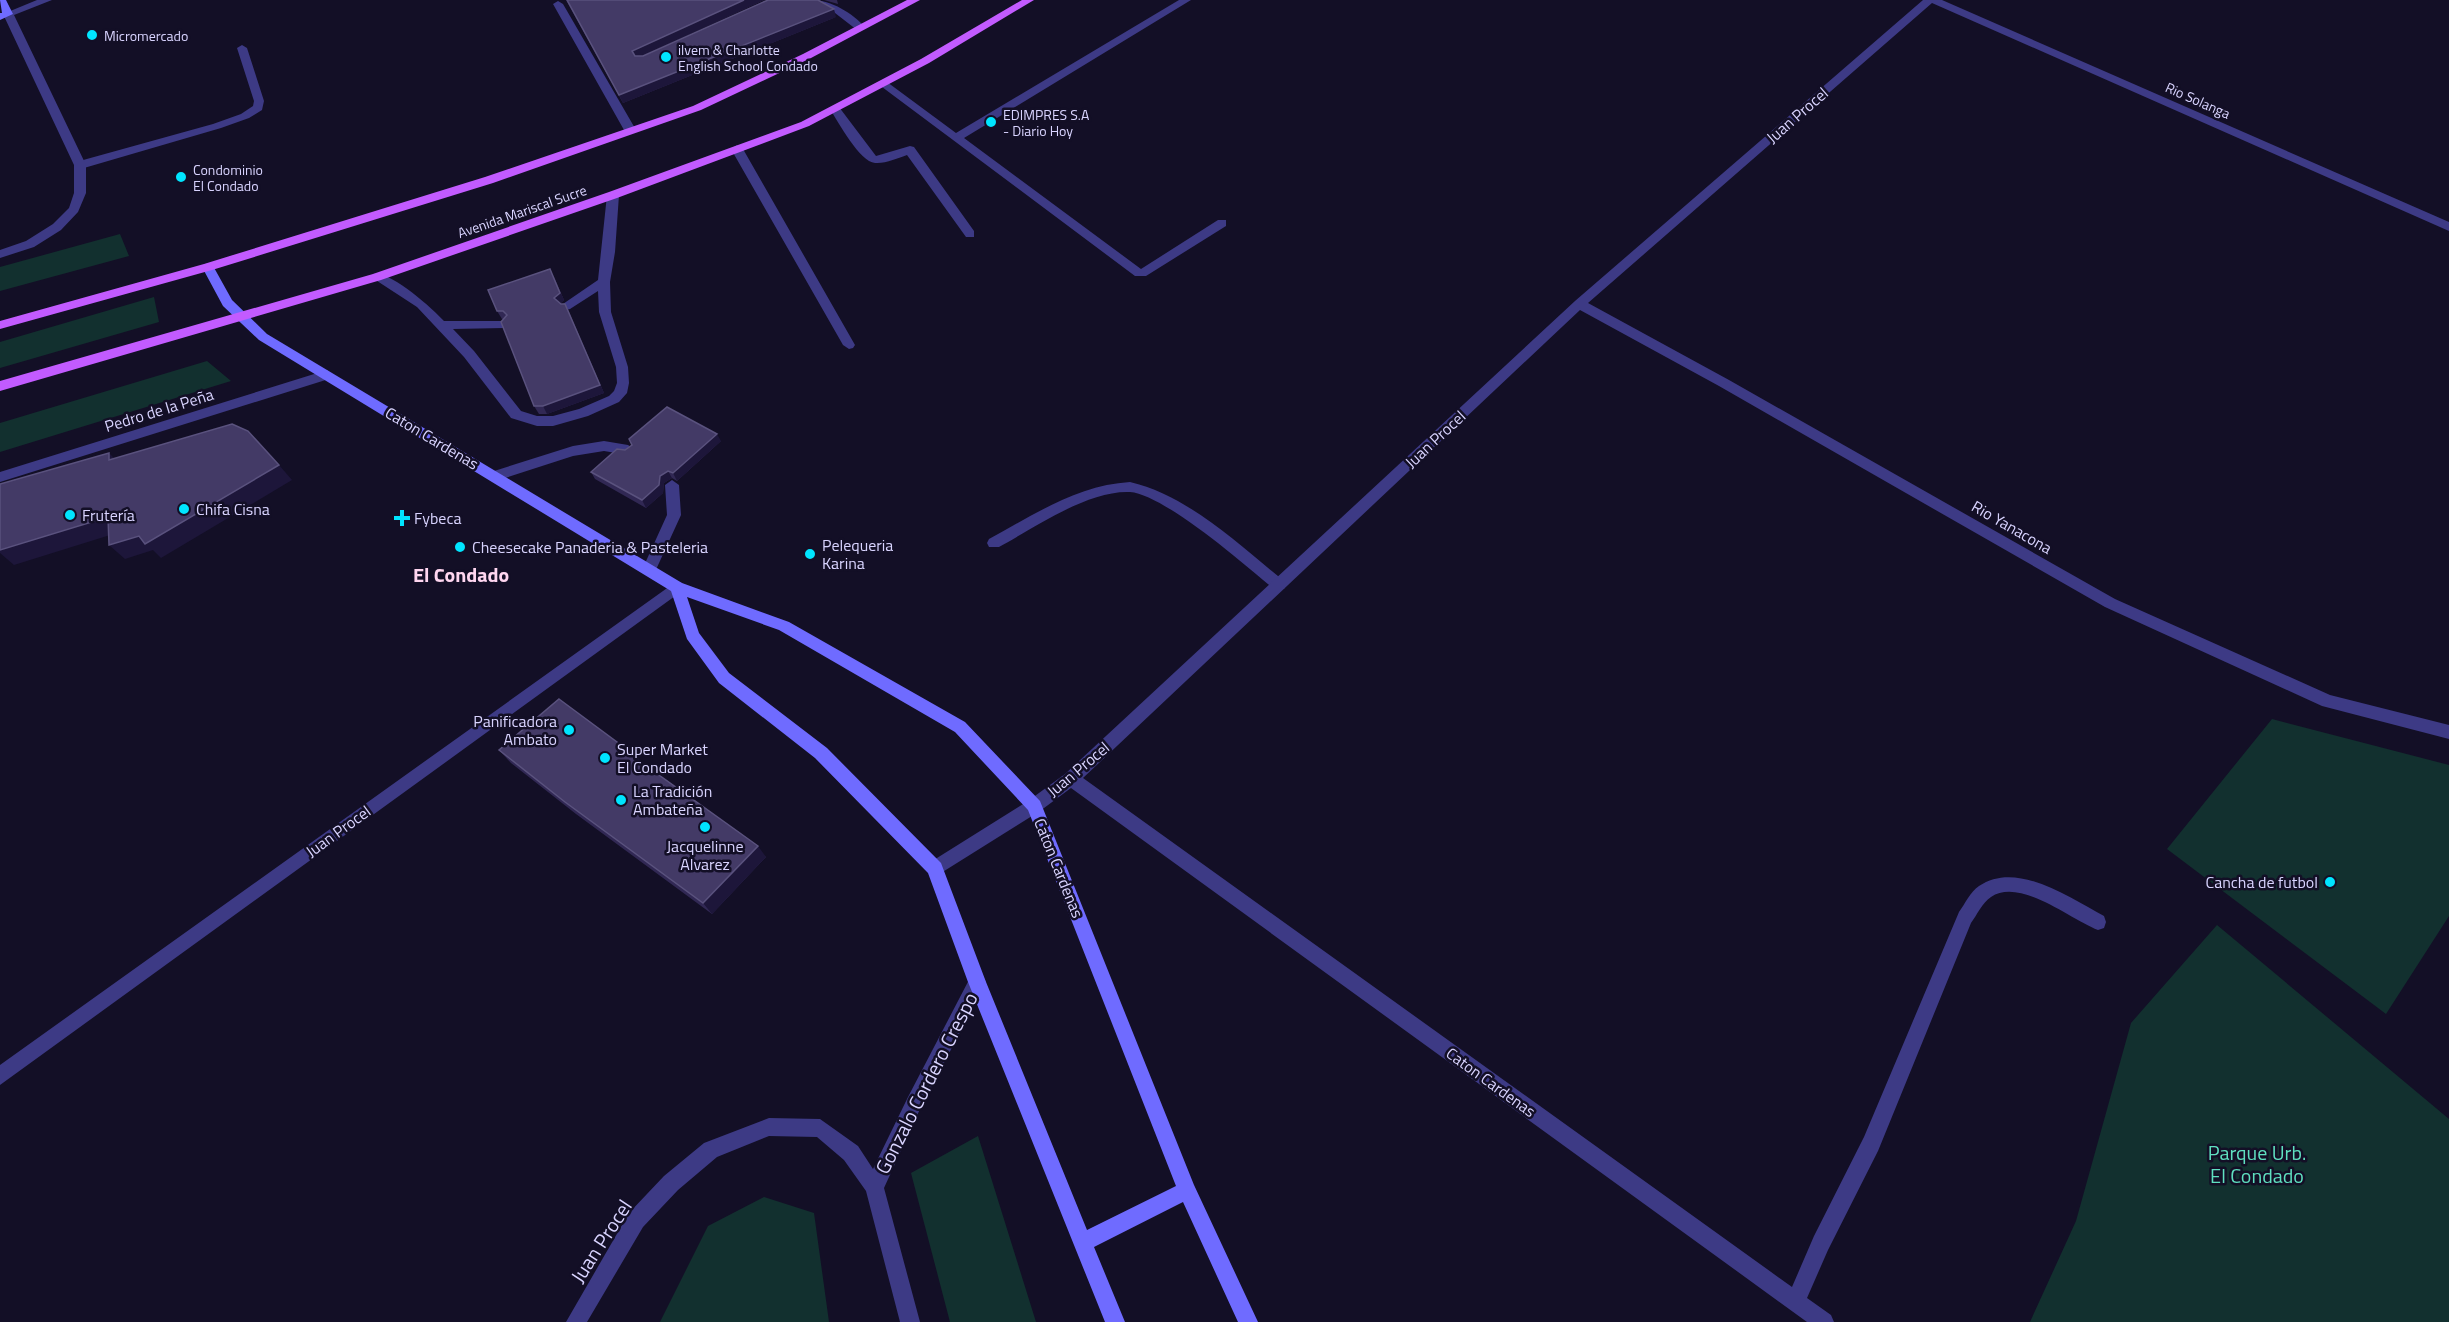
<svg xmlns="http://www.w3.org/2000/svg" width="2449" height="1322" font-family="'Titillium Web',sans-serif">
  <rect width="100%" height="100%" fill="#130f26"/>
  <path fill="#12302f" d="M120,234L129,256L0,291V267Z
    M154,297L159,322L0,368V342Z
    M207,361L231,381L0,452V423Z
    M2272,719L2449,765V916L2386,1014L2167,849Z
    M2217,925L2449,1119V1322H2030L2076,1221L2131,1023Z
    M978,1136L1036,1322H950L911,1173Z
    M764,1197L814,1213L829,1322H660L708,1226Z"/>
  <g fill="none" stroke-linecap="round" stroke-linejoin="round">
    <path fill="#3d3a85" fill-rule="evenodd" d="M811,0C832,0 852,13 866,28L857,30L835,13Z
      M1179,0H1191L964,138L1141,269L1218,220H1226V226L1146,276H1135L878,84L883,81L887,82L956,133Z
      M558,1L563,4L636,130L634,132H626L624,130L553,4Z
      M242,45L247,48L264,101L262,110L249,118L221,128L84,168H76V162L213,124L241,114L253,106L254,101L237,48Z
      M835,106L839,107L876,156L910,146L914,147L974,231V237H966L907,155C898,158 885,164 875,163C860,162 838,122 830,109Z
      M737,145L743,149L855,345L853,348L849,349L843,345L731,149Z
      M613,191L619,195L615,252L610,282L611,312L628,367L629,383L627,393L619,402L588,416L553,426H537L511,418L464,357L417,307L371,277L373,274C390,270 432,308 444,321H508L510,324L504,328L453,329L474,351L521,411L537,416H553L579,409L609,396L614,391L617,383L616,367L599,312L598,291L570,309L566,310L560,306L598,280L607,195Z
      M604,441L628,445L635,450L628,455L604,451L573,456L496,481L489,476L491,472L573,446Z
      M672,480L679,485L681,515L654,574H644L642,570L667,515L665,485Z
      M1130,482C1189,496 1238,544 1284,581L1286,585L1284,589H1274C1245,565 1165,495 1130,492C1088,490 1034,528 999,547H989L987,543L989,539C1033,515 1078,485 1130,482Z"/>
    <path fill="#3d3a85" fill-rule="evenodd" d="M37,0H52L14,15L86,165V193L78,212L61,230L34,247L0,258V250L26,241L53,224L69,208L74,193V165L3,14Z
      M1923,0H1942L2449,222V231L1932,3L1588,303L1729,380L2115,599L2330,695L2449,725V739L2322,706L2105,607L1719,386L1580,310L1083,778L1792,1287L1814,1236L1864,1137L1959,912C1965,904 1970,892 1979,886C2017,860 2070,898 2104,916L2106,922L2104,928L2098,930C2071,920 2020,877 1991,897C1982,903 1977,915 1971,923L1878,1151L1828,1250L1807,1298L1831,1315L1834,1322H1807L1071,788L1040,811L941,873L935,876L929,873L927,868L929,863L1028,801L1065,774L1575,301Z
      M327,370L333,375L332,378L0,482V472Z
      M677,581L682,583L684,587L682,591L0,1085V1065Z
      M977,974L983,976L986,982L983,988L920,1109L884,1188L920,1322H900L866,1191L844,1160L817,1137L769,1136L717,1157L678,1190L643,1227L587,1322H566L629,1213L664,1176L704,1143L769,1118L820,1119L858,1146L873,1169L908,1097L971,976Z"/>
    <path fill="#6f6bff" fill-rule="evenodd" d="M0,0H6L13,14L0,20V13H2Z
      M208,263L212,264L232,300L267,334L682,583L789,622L965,722L1040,801L1194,1185L1258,1322H1238L1183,1202L1094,1247L1125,1322H1105L968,982L928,873L815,758L719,683L687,639L671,591L259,340L223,306L202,267ZM687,597L779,630L955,732L1028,810L1176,1186L1087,1230L986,982L941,863L827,748L729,673L699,633Z"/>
    <path fill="#c25bff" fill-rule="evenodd" d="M907,0H920L811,58L701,110L493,183L212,270L0,329V321L204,264L485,177L693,106L803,54Z
      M1022,0H1034L929,63L809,126L617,198L381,280L0,391V381L373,274L609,192L801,122L921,59Z"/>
  </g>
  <path fill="#312854" d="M566,0H764L641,56L836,17L623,103Z
    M824,0H837L838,4Z
    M554,277L564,300L560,304H565L569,312L604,393L547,414H539L534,406L504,319H502L497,311Z
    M721,441L677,481L672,478L664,483L663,493L646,508L595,479L591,472L625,450Z
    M625,748L629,754L766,857L712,914L576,814L511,763L499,750Z"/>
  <path fill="#1d163a" d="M744,0H764L635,59L632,51Z
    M834,9L836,17L623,103L619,95Z
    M550,269L564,300L558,306L554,298Z
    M565,304L604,393L547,414L543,406Z
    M717,434L721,441L677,481L673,473Z
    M109,453L124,468L109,460Z
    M279,465L292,480L161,558L153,550L125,559L109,545L139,536Z
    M668,471L672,478L664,483L663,493L646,508L642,500L660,476Z
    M108,517L123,531L14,565L0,553V550Z
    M758,846L766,857L712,914L703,903Z"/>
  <path fill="#433a66" stroke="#5a527e" stroke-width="1.5" d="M567,0H744L632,51L635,56H643L768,0H818L834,9L619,95Z
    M550,269L560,293L554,298L561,304H565L600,385L543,406H534L501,322L507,315L503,311H497L488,290Z
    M667,407L717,434L673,473L668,471L660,476L659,485L642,500L591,472L617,449L625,450L632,445L629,439Z
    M232,424L248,431L279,465L145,544L139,536L109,545L108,517L0,550V484L109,453V460Z
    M559,699L625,748L624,750L758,846L703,903L565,802L499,750Z"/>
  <g fill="#00e5ff" stroke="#130f26" stroke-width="2">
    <circle cx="92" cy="35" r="6"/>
    <circle cx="666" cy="57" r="6"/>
    <circle cx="991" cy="122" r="6"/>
    <circle cx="181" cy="177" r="6"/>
    <circle cx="184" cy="509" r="6"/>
    <circle cx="70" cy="515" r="6"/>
    <path d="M399 509h6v6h6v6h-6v6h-6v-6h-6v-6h6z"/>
    <circle cx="460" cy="547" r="6"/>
    <circle cx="810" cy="554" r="6"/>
    <circle cx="569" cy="730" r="6"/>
    <circle cx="605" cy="758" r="6"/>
    <circle cx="621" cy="800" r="6"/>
    <circle cx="705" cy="827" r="6"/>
    <circle cx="2330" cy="882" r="6"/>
  </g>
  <g text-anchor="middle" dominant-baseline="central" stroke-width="5" stroke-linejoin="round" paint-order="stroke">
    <g font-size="14" fill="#d9d4ff" stroke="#130f26" text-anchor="start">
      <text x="104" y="35">Micromercado</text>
      <text x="678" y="49">ilvem &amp; Charlotte<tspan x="678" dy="16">English School Condado</tspan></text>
      <text x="1003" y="114">EDIMPRES S.A<tspan x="1003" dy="16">- Diario Hoy</tspan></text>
      <text x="193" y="169">Condominio<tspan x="193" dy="16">El Condado</tspan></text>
    </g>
    <g font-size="14" fill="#d9d4ff" stroke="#130f26">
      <text transform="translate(2198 100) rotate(24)">Rio Solanga</text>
      <text transform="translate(522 211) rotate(-19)">Avenida Mariscal Sucre</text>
    </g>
    <g font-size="16" fill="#d9d4ff" stroke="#130f26">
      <text transform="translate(1797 115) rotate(-41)">Juan Procel</text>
      <text transform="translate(159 410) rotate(-17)">Pedro de la Peña</text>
      <text transform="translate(432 438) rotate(31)">Caton Cardenas</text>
      <text transform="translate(1435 439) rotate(-43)">Juan Procel</text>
      <text transform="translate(2012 527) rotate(30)">Rio Yanacona</text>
      <text transform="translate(1078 769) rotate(-40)">Juan Procel</text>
      <text transform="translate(338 831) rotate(-36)">Juan Procel</text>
      <text transform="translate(1059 868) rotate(68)">Caton Cardenas</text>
      <text transform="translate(1491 1082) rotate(36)">Caton Cardenas</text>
    </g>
    <g font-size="16" fill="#d9d4ff" stroke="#130f26" text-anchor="start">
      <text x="196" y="509">Chifa Cisna</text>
      <text x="82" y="515">Frutería</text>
      <text x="414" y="518">Fybeca</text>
      <text x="822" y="545">Pelequeria<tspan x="822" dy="18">Karina</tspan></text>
      <text x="472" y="547">Cheesecake Panaderia &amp; Pasteleria</text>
      <text x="557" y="721" text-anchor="end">Panificadora<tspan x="557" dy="18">Ambato</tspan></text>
      <text x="617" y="749">Super Market<tspan x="617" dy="18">El Condado</tspan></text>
      <text x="633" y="791">La Tradición<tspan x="633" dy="18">Ambateña</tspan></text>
      <text x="705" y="846" text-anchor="middle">Jacquelinne<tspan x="705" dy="18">Alvarez</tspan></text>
      <text x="2318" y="882" text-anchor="end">Cancha de futbol</text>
    </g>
    <g font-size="20" font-weight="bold" fill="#ffd6f0" stroke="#130f26">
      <text x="461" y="574">El Condado</text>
    </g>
    <g font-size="20" fill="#d9d4ff" stroke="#130f26">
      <text transform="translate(926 1083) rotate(-63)">Gonzalo Cordero Crespo</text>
      <text transform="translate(601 1241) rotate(-57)">Juan Procel</text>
    </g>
    <g font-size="20" fill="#5fe0c0" stroke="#130f26">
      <text x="2257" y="1152">Parque Urb.<tspan x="2257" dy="23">El Condado</tspan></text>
    </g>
  </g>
</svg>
